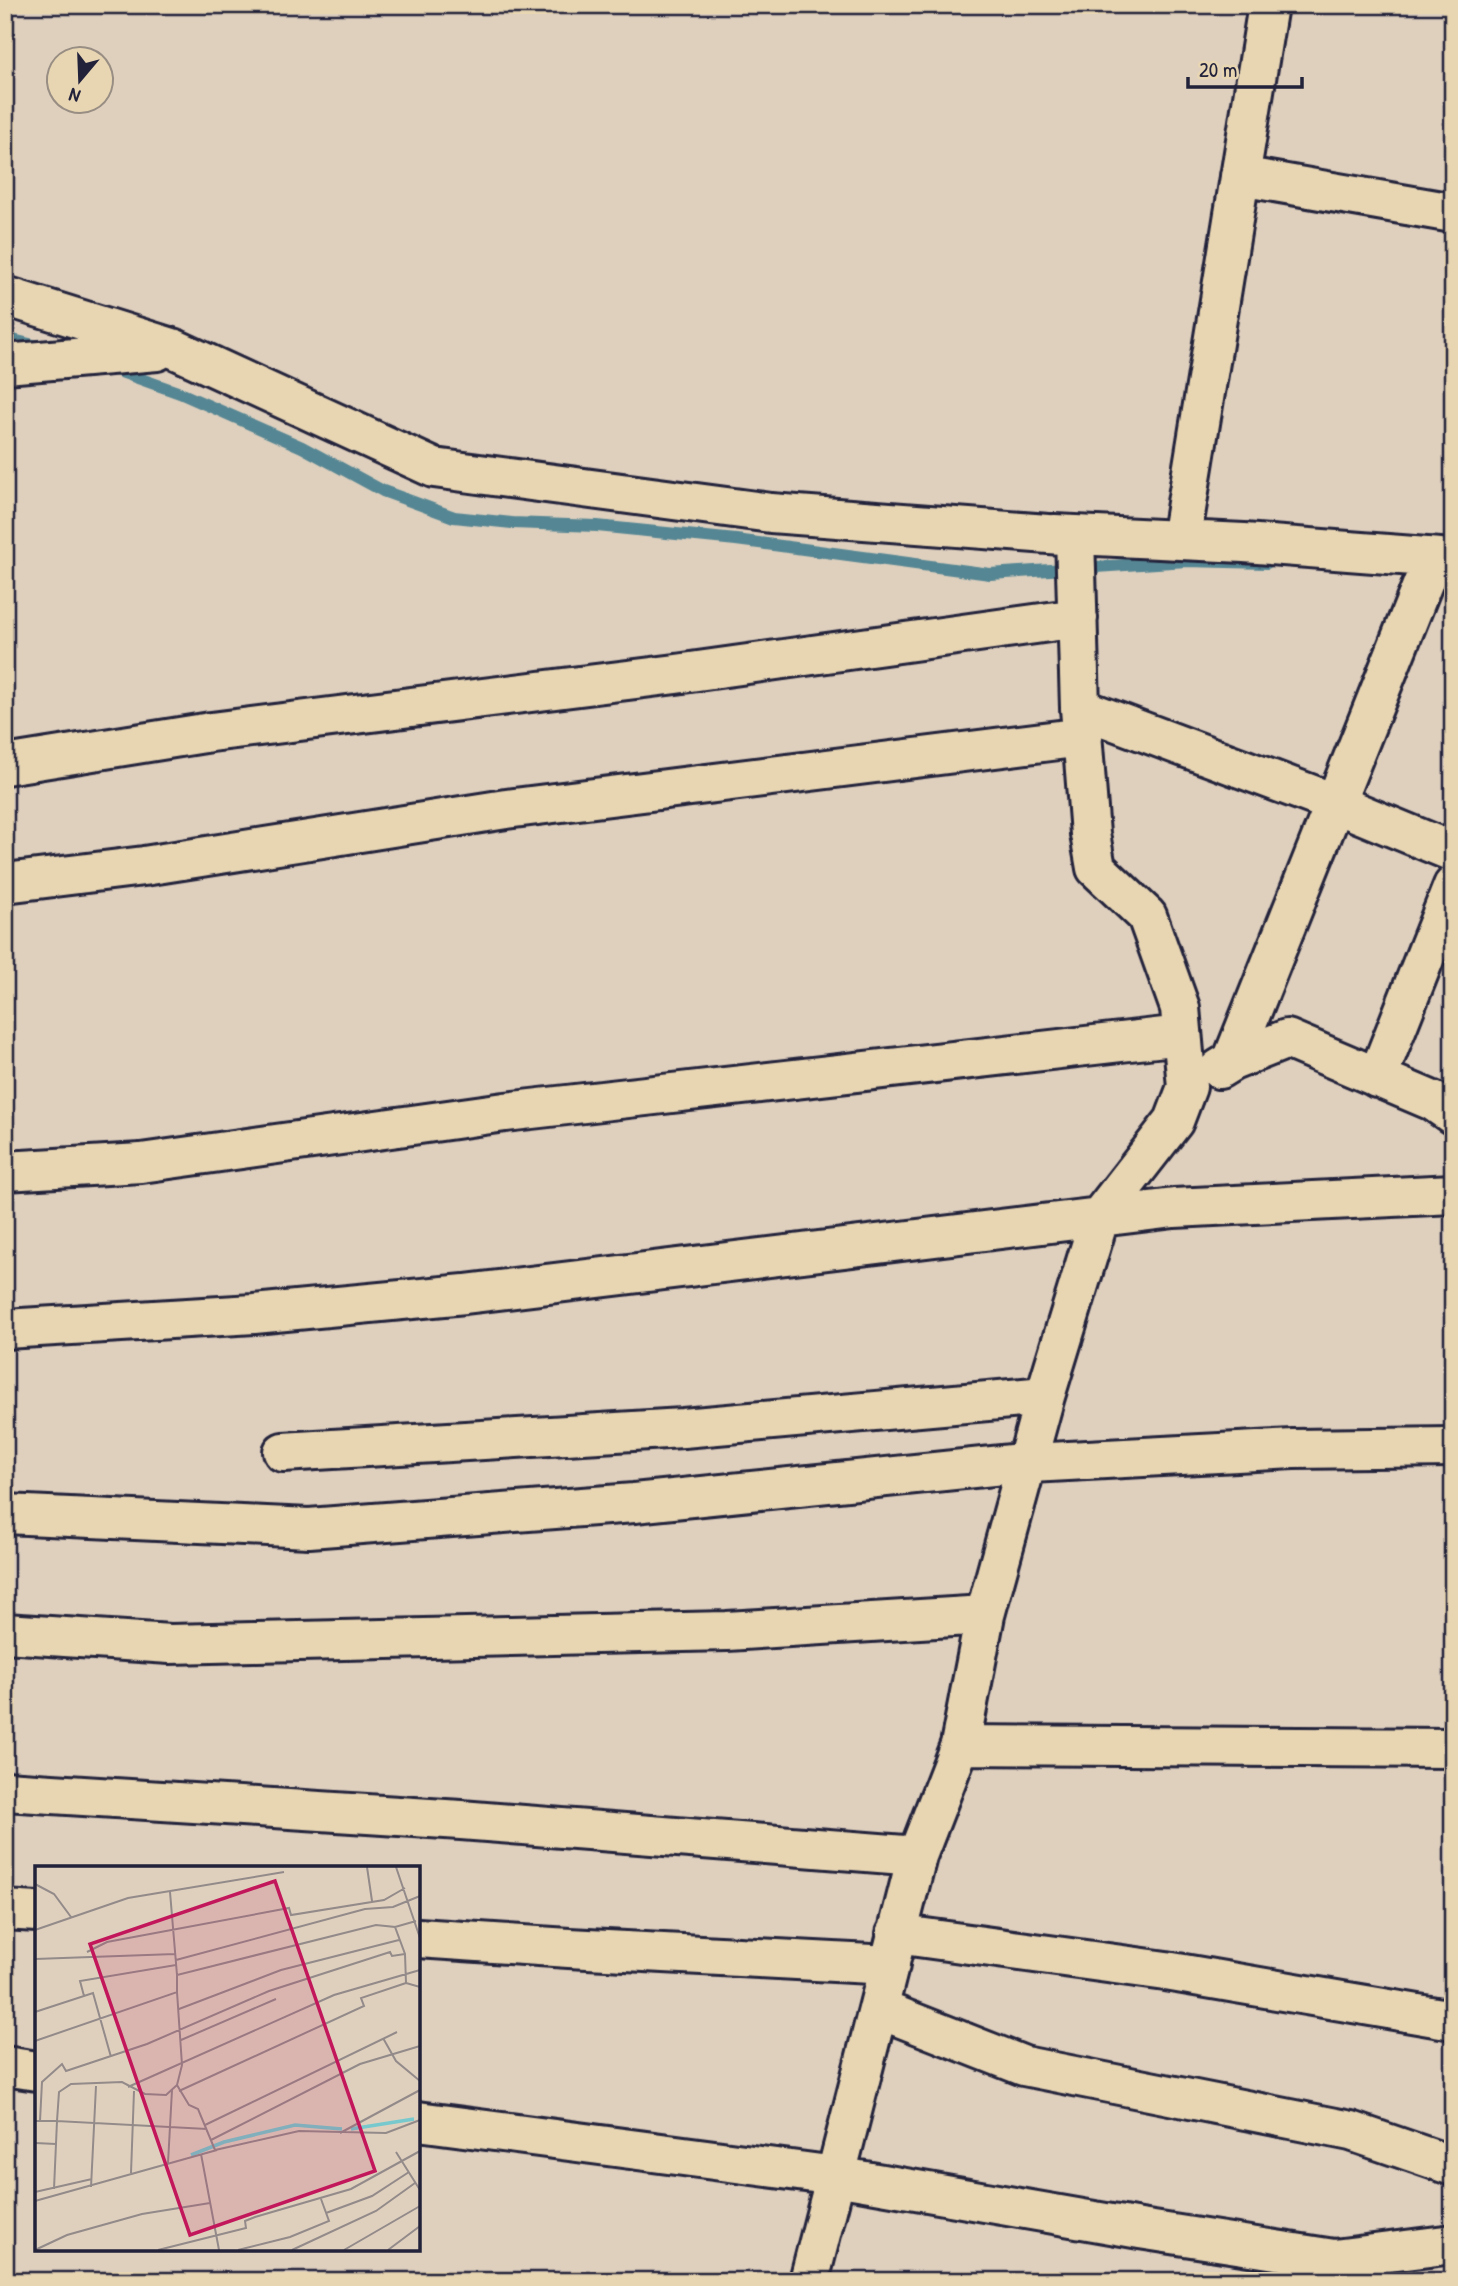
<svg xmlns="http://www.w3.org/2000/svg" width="1458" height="2286" font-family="'Patrick Hand',sans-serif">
  <rect width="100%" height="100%" fill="#dfd0be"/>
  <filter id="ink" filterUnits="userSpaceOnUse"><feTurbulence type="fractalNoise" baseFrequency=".0143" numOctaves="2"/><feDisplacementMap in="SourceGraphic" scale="14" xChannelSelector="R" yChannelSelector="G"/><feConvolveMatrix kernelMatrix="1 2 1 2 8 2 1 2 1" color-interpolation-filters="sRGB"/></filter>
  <g filter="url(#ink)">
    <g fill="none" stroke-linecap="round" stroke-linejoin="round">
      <path stroke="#558693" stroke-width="12" d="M5,338L42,347
        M110,368L180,393L302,447L383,491L454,517L512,523L597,526L736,540L990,574L1187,561L1267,563"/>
      <defs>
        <path id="minor" d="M1240,176L1453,213
          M5,296L175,349L434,468L771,513L1075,536L1080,708L1090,834L1096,868L1147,916L1180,1008L1187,1087L1174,1121L1100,1216L1045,1396L985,1615L960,1745L1453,1748
          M5,364L157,351
          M1054,534L1244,543L1453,559
          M1181,540L1268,5
          M1080,708L1334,803L1453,852
          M5,765L211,732L676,674L1078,618
          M5,883L144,866L506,809L1083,737
          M1232,1061L1433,558
          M1219,1069L1232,1061L1287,1039L1433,1101L1453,1115
          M1377,1078L1453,886
          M5,1171L141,1163L505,1112L1182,1035
          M5,1329L254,1314L465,1294L1174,1208L1453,1194
          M283,1452L683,1428L1045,1396
          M5,1514L309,1528L634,1503L1012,1464L1293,1449L1453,1447
          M5,1633L170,1644L727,1631L985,1615
          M5,1791L461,1820L917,1856L960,1745
          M5,1910L37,1912
          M896,1934L1166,1971L1453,2020
          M418,1938L569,1948L890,1965
          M879,2009L1024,2066L1351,2131L1453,2166
          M5,2066L37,2071
          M418,2121L836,2176L1140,2229L1334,2259L1453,2244
          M809,2281L917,1856"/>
      </defs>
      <use href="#minor" stroke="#22223b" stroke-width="44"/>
      <use href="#minor" stroke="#e8d6b3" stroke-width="38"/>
    </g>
  </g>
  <g transform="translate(35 1866)">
    <rect width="385" height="385" fill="#dfd0be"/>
    <path fill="none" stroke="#77c9cd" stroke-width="3.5" d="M316,263L379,253M156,289L189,276L260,259L307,263"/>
    <path fill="none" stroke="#938a8a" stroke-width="2" d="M332,1L337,35M361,1L385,72M0,18L19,28L36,51M135,26L142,109M360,61L381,55M0,64L93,32L249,6M52,86L72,76L254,42L256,49L349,34L370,22M0,93L140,88M141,94L330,43L358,41L385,30M142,126V109L341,59L360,61L370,88L371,117L385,121M49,130L45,115L141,99M144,143L246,104L364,74M0,146L58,127L76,191M348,172L361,195L385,215M146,174L241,133M0,175L142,126L147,199L142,219L154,239L163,243L180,284L264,265L351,267L385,254M93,221L299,129L385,104M144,225L329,140L326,132L371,117M0,255H22L24,226L36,218L87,216L110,228L131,229L142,219M5,255L7,216L27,198L31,205L112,178L234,125L355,86L357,90L370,88M170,259L362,166M305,267L385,224M176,274L325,198L385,180M0,277L21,278M361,286L385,324M166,288L184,384M133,297L137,224M96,307L99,225M56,321L61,220M19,323L22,255L172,263M0,326L57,313M0,335L182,284M291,347L337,330L374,306M0,384L32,369L107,348L175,337M123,384L211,362L210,355L220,351L316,323L385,285M203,384L255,371L294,355L286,333M257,384L341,345L380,317M309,384L385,340M353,384L385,360"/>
    <path fill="#c2185b" fill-opacity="0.15" stroke="#c2185b" stroke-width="3.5" d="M240,15L340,305L155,369L55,78Z"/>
    <rect width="385" height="385" fill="none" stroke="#22223b" stroke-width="3.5"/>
  </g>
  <rect width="1458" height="2286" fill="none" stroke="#e8d6b3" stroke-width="28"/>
  <rect x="14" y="14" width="1430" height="2258" fill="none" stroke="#22223b" stroke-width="2.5" filter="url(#ink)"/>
  <g transform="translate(80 80) rotate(199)"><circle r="33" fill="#e8d6b3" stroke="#998e83" stroke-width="2"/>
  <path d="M0-5L12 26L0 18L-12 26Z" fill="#22223b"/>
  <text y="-10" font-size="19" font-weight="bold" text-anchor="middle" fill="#22223b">N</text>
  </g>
  <path d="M1188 77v10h114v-10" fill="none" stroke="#22223b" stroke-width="3.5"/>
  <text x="1199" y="77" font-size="21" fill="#22223b" stroke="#e8d6b3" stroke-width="5" paint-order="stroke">20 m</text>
</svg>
